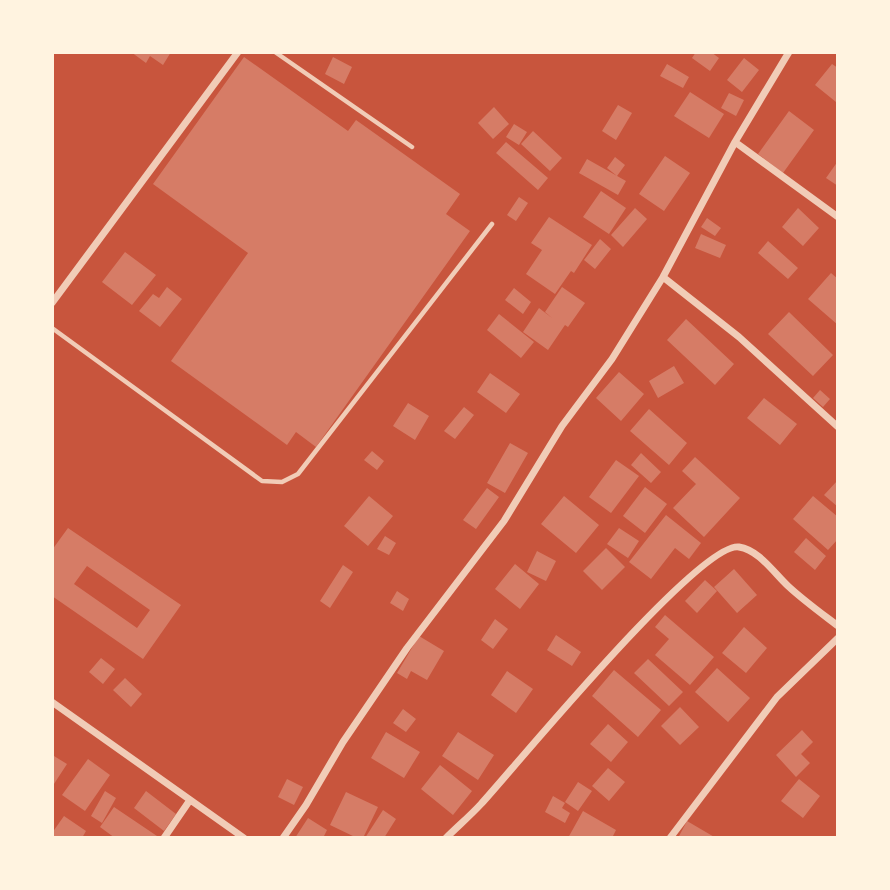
<svg xmlns="http://www.w3.org/2000/svg" width="890" height="890" font-family="Barlow,sans-serif">
  <rect width="100%" height="100%" fill="#c8553d"/>
  <path fill="#d67c66" fill-rule="evenodd" d="M131,52H171L163,65L150,56L146,63Z
    M696,52H711L719,58L710,71L692,58Z
    M244,57L348,131L356,120L460,194L446,214L470,231L316,447L296,432L287,445L171,361L248,253L153,184Z
    M333,57L352,67L344,84L325,74Z
    M744,58L759,70L742,92L727,80Z
    M667,64L689,77L683,88L660,76Z
    M832,64L838,68L836,102L815,85Z
    M690,92L724,114L709,138L674,116Z
    M729,93L744,100L736,116L721,108Z
    M618,105L632,113L616,140L602,131Z
    M494,107L509,124L493,139L478,123Z
    M789,111L814,130L783,173L758,154Z
    M514,124L527,132L519,145L506,137Z
    M533,131L562,158L550,171L521,144Z
    M506,142L548,178L538,190L496,153Z
    M665,156L690,173L664,211L639,194Z
    M615,157L625,165L617,176L607,168Z
    M587,159L626,181L618,195L579,173Z
    M838,161V186L826,178Z
    M601,191L626,208L609,234L583,217Z
    M519,197L528,203L516,221L507,215Z
    M635,208L647,219L623,247L611,235Z
    M798,208L819,228L803,246L782,227Z
    M549,217L592,245L574,273L571,271L555,294L526,274L542,250L531,243Z
    M707,218L721,228L715,236L701,227Z
    M701,234L726,245L720,258L695,248Z
    M600,239L611,249L595,269L584,260Z
    M768,241L798,268L788,279L758,253Z
    M125,252L156,275L132,305L102,282Z
    M831,273L838,279V325L808,299Z
    M167,287L182,299L160,327L139,311L153,294L159,298Z
    M562,287L585,303L568,327L565,325L548,350L523,332L539,308L552,318L545,312Z
    M514,288L531,302L523,314L505,300Z
    M789,312L833,355L813,376L768,334Z
    M499,314L534,342L521,358L487,330Z
    M686,319L734,364L715,385L667,340Z
    M674,366L684,383L658,398L649,381Z
    M619,372L644,394L621,421L596,398Z
    M490,373L520,394L506,413L477,392Z
    M820,390L830,399L823,407L813,398Z
    M764,398L797,424L780,445L747,418Z
    M408,403L429,416L415,440L393,426Z
    M464,407L474,415L455,439L444,431Z
    M649,409L687,443L669,465L630,431Z
    M510,443L528,453L505,493L487,483Z
    M372,451L384,461L377,470L364,460Z
    M641,453L661,472L651,483L631,465Z
    M695,457L740,498L704,537L673,508L696,484L682,471Z
    M616,460L639,476L611,513L589,497Z
    M838,480V507L824,495Z
    M645,487L667,504L645,533L623,516Z
    M487,488L499,497L476,529L463,520Z
    M369,496L393,516L368,546L344,526Z
    M564,496L599,525L576,553L541,524Z
    M813,496L838,517V539L828,550L793,519Z
    M666,515L701,543L689,559L675,548L651,579L629,562Z
    M68,528L181,605L143,659L52,596V550ZM87,566L150,610L137,628L74,584Z
    M619,528L639,541L628,558L607,544Z
    M385,536L396,543L389,555L377,549Z
    M806,538L826,556L815,570L794,552Z
    M606,548L625,567L602,590L583,571Z
    M537,551L556,561L546,581L527,572Z
    M515,564L539,584L520,609L495,589Z
    M343,565L353,572L330,608L320,601Z
    M734,569L757,595L737,613L714,587Z
    M705,580L717,591L697,613L685,601Z
    M397,591L409,599L403,611L390,603Z
    M665,615L714,657L690,685L655,655L669,639L655,627Z
    M495,619L508,629L493,649L481,640Z
    M744,627L767,648L746,673L722,653Z
    M556,635L581,652L572,666L547,650Z
    M419,636L444,651L427,680L411,671L407,679L397,673Z
    M101,658L115,669L103,684L89,672Z
    M648,659L683,692L669,706L634,673Z
    M717,668L750,698L728,722L695,692Z
    M614,670L661,710L638,737L592,696Z
    M507,671L533,689L516,713L491,695Z
    M125,678L142,694L131,707L113,690Z
    M680,707L699,727L680,745L661,726Z
    M403,709L416,719L406,732L393,723Z
    M608,724L628,742L611,762L590,744Z
    M802,730L813,742L801,754L810,763L796,777L776,755Z
    M386,732L420,752L404,778L371,758Z
    M458,732L494,755L478,780L442,756Z
    M54,756L67,764L52,787V759Z
    M88,759L110,775L85,811L62,795Z
    M440,765L472,791L453,815L421,789Z
    M608,768L625,782L609,801L592,786Z
    M287,779L303,787L294,805L278,797Z
    M799,779L820,796L803,818L781,801Z
    M578,782L592,791L578,811L565,802Z
    M105,791L116,798L102,823L91,816Z
    M146,791L176,814L164,831L134,808Z
    M346,792L378,807L363,838H357L330,825Z
    M553,796L565,803L562,808L570,813L565,823L545,812Z
    M114,807L157,836L156,838H115L100,827Z
    M383,810L396,819L384,838H365Z
    M583,811L616,830L612,838H568Z
    M64,816L86,831L82,838H52V833Z
    M308,818L327,830L323,838H295Z
    M687,821L716,838H678Z"/>
  <g fill="none" stroke-linecap="round" stroke-linejoin="round">
    <path stroke="#f1ccb7" stroke-width="4.5" d="M275,52L412,147
      M52,328L262,481L282,482L298,474L492,224"/>
    <path stroke="#f1ccb7" stroke-width="7" d="M735,142L838,217
      M663,277L739,337L838,427
      M52,303L238,52
      M52,702L244,838
      M164,838L190,800
      M283,838L306,805L343,742L407,648L504,521L562,426L612,359L663,277L735,142L789,52
      M446,838C458,826 470,816 481,804C515,767 700,541 739,547C759,550 774,573 788,586C803,600 821,613 838,626
      M670,838L777,697L838,638"/>
  </g>
  <rect width="890" height="890" fill="none" stroke="#fff3e0" stroke-width="108"/>
</svg>
